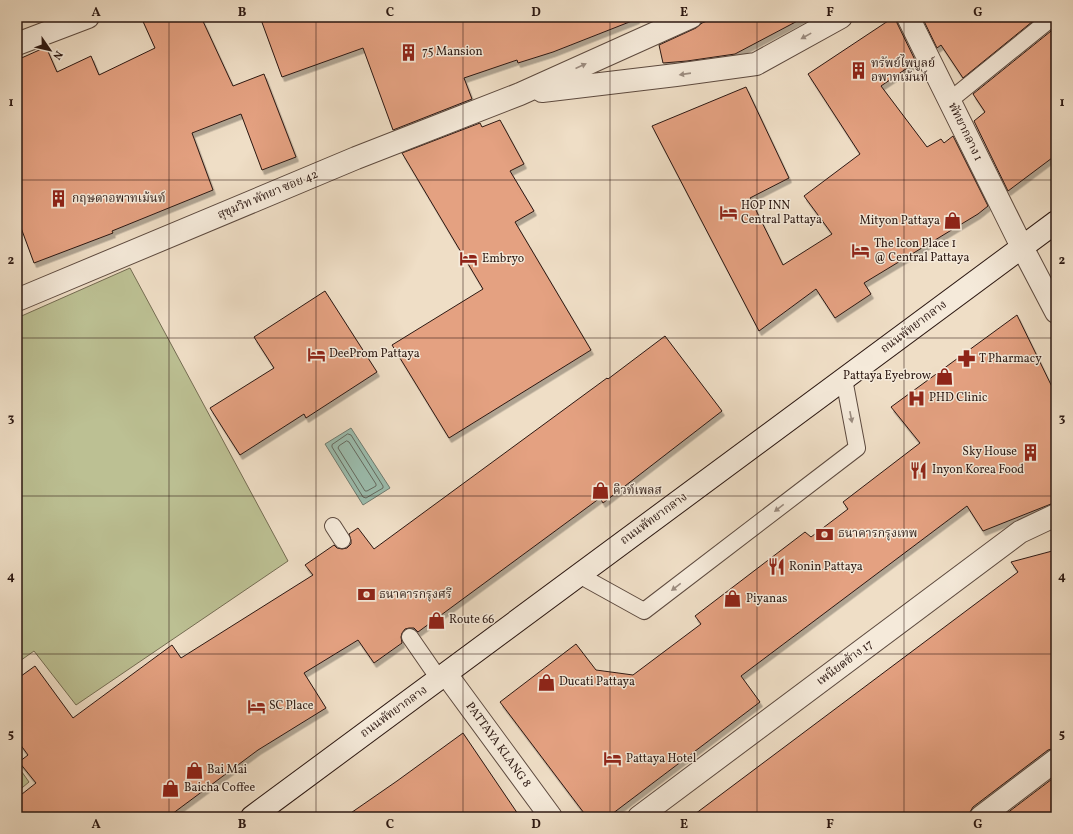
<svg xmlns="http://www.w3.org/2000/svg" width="1073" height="834" font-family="Vollkorn,'Noto Serif Thai',serif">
  <defs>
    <filter id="shadow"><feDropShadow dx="2.5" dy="4.5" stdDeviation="0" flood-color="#0004"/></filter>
  </defs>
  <rect width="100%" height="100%" fill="#efdec6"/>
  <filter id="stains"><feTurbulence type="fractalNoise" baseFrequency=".005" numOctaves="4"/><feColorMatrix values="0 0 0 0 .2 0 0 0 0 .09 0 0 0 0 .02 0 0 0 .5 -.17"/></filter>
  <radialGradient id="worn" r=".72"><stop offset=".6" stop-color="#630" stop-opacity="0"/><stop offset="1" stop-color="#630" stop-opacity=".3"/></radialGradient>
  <path fill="#bcc093" stroke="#746c52" d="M130,268L288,561L76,705L34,651L17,663V318Z
    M17,765L29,782L17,792Z"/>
  <path fill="#9bbdae" stroke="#6f7b70" d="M351,428L390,488L363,505L325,444Z"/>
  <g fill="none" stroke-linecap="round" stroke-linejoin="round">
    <path stroke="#646a60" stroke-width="1" d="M348,434L351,435L383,486V488L366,498L363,497L332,447V445Z
      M347,441L349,442L376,484V486L367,491H365L338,448L339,446Z"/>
  </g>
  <path fill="#e4a181" stroke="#2c1812" filter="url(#shadow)" d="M141,17H201L233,86L264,74L296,157L262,170L241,114L192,133L213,190L112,231L113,233L34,263L17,217V60L46,47L57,72L91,56L99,75L155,48Z
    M260,17H637V19L553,52L518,63L517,60L464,78L472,99L393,130L363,48L282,77Z
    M717,17H805L735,54L687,61L663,63L659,45L696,28L702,23Z
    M894,17H896L897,23L916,62L881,86L927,147L941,139L944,143L953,136L988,206L978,214L864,283L871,294L835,318L816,289L759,331L652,126L746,87L789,178L750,198L783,265L832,234L804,196L860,154L808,74Z
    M922,17H1038L963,78L941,45L937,48Z
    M1056,27V155L1008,191L974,121L985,112L973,94Z
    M500,120L524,164L510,171L534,211L515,222L591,350L449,438L392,345L483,289L402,153L480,123L482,127Z
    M325,291L377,372L306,418L304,414L240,455L210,408L274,368L254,337Z
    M1017,315L1056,395V502L983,531L967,506L741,676L760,702L608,817H587L500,702L576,644L596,670L633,675L701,624L695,616L805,532L811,537L848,509L843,502L920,443L891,407Z
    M665,336L722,411L603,503L600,498L418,632L414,628H409L405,629L402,633L401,637L402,643L374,663L358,640L304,673L326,708L258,750L168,817H17V798L36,783L19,762L28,755L17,740V679L35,666L73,718L172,645L181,658L313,575L305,565L334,545L337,548L342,549L347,548L351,544V540L349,534L358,528L374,549L607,378L608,379Z
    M1056,550V748L1048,750L973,807L970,812L969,817H691L1018,572L1011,562Z
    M463,733L520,817H345L397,781Z
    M1056,776V817H1002Z"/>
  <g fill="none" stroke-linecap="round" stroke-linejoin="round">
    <defs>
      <path id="service" d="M949,101L1053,17
        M333,526L342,540
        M579,575L644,611L857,448L844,379
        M410,637L439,679"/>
      <path id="minor" d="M908,17L1022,247
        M17,44L88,17
        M542,91L676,75L756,64L841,17
        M17,300L356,158L520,94L691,17
        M446,674L551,817
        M639,817L1020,532L1056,515
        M981,817L1056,760"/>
      <path id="tertiary" d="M1022,247L1056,312"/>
      <path id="secondary" d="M252,817L1056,222"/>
    </defs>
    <use href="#service" stroke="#5d4a3f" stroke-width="18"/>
    <use href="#minor" stroke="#5d4a3f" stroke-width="24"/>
    <use href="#tertiary" stroke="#5d4a3f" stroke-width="24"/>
    <use href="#secondary" stroke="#2c1812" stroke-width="24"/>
    <use href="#service" stroke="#f5eada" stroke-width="16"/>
    <use href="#minor" stroke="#f5eada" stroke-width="22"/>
    <use href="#tertiary" stroke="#f5eada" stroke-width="22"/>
    <use href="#secondary" stroke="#f5eada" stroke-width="22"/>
  </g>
  <defs><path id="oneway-solid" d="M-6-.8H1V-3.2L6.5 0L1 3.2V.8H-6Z"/></defs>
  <g fill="#9b8c80">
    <use href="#oneway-solid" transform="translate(806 36) rotate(151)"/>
    <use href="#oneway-solid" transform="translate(581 66) rotate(-24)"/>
    <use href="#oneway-solid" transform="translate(685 74) rotate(172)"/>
    <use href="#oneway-solid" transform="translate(851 417) rotate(79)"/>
    <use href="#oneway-solid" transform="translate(779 508) rotate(142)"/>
    <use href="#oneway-solid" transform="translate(676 587) rotate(142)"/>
  </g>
  <path fill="none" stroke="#2c1812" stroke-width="1" stroke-opacity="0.55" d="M169,17V817M316,17V817M463,17V817M610,17V817M757,17V817M904,17V817M17,180H1056M17,338H1056M17,496H1056M17,654H1056"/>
  <defs>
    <symbol id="building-bare" viewBox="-9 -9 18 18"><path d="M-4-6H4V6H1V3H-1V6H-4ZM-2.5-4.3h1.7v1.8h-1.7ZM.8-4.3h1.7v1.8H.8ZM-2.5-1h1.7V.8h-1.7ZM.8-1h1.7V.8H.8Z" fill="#8f2418" stroke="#f5eada" stroke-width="2.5" paint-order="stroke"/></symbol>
    <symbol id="hotel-bare" viewBox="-9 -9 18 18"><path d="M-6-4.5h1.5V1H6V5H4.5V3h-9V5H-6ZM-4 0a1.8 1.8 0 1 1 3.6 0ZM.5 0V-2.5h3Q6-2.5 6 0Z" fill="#8f2418" stroke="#f5eada" stroke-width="2.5" paint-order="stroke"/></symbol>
    <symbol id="shop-bare" viewBox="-9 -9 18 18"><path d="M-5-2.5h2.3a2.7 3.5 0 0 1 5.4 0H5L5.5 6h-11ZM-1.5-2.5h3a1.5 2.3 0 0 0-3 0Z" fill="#8f2418" stroke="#f5eada" stroke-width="2.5" paint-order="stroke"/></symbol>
    <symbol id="pharmacy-bare" viewBox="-9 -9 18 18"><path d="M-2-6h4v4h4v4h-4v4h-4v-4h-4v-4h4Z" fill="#8f2418" stroke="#f5eada" stroke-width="2.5" paint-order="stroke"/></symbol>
    <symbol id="hospital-bare" viewBox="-9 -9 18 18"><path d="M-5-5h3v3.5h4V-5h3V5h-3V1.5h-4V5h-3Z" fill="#8f2418" stroke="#f5eada" stroke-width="2.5" paint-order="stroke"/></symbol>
    <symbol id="restaurant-bare" viewBox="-9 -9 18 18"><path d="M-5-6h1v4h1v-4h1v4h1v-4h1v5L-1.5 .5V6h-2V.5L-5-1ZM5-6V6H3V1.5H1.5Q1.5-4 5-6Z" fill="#8f2418" stroke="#f5eada" stroke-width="2.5" paint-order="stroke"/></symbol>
    <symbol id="bank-bare" viewBox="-9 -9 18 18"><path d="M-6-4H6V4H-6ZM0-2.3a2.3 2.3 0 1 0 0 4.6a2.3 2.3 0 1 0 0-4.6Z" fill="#8f2418" stroke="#f5eada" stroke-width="2.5" paint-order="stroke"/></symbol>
  </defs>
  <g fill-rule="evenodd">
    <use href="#building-bare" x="396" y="40" width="25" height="25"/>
    <use href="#building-bare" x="846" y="58" width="25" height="25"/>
    <use href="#building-bare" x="46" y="186" width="25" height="25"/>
    <use href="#hotel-bare" x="716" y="200" width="25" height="25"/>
    <use href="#shop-bare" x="940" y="208" width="25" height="25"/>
    <use href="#hotel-bare" x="848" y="238" width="25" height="25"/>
    <use href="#hotel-bare" x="456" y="246" width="25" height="25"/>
    <use href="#hotel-bare" x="304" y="342" width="25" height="25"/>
    <use href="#pharmacy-bare" x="954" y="346" width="25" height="25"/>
    <use href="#shop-bare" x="932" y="364" width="25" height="25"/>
    <use href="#hospital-bare" x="904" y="386" width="25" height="25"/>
    <use href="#building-bare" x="1018" y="440" width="25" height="25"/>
    <use href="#restaurant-bare" x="906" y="458" width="25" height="25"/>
    <use href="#shop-bare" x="588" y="478" width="25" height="25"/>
    <use href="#bank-bare" x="812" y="522" width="25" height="25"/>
    <use href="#restaurant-bare" x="764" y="554" width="25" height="25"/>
    <use href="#bank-bare" x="354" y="582" width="25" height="25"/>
    <use href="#shop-bare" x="720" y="586" width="25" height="25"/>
    <use href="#shop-bare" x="424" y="608" width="25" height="25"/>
    <use href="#shop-bare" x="534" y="670" width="25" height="25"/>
    <use href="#hotel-bare" x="244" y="694" width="25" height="25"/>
    <use href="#hotel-bare" x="600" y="746" width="25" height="25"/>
    <use href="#shop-bare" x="182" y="758" width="25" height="25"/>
    <use href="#shop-bare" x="158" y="776" width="25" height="25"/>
  </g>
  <g text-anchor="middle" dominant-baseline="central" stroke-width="3" stroke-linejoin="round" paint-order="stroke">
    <g font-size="12" fill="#2c1812" stroke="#f5eada" text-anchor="start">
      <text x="422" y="52">75 Mansion</text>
      <text x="871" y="64">ทรัพย์ไพบูลย์<tspan x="871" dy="14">อพาทเม้นท์</tspan></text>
      <text x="72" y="199">กฤษดาอพาทเม้นท์</text>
      <text x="741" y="206">HOP INN<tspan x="741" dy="14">Central Pattaya</tspan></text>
      <text x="940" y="221" text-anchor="end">Mityon Pattaya</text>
      <text x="874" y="244">The Icon Place 1<tspan x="874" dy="14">@ Central Pattaya</tspan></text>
      <text x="482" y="259">Embryo</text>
      <text x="329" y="354">DeeProm Pattaya</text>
      <text x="979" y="359">T Pharmacy</text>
      <text x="931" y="376" text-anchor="end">Pattaya Eyebrow</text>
      <text x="929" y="398">PHD Clinic</text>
      <text x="1017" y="452" text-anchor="end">Sky House</text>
      <text x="932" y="470">Inyon Korea Food</text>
      <text x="613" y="491">คิวท์เพลส</text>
      <text x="838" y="534">ธนาคารกรุงเทพ</text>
      <text x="789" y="567">Ronin Pattaya</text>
      <text x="379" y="595">ธนาคารกรุงศรี</text>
      <text x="746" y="599">Piyanas</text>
      <text x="449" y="620">Route 66</text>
      <text x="559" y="682">Ducati Pattaya</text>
      <text x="269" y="706">SC Place</text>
      <text x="626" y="759">Pattaya Hotel</text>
      <text x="207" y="770">Bai Mai</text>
      <text x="184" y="788">Baicha Coffee</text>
    </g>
    <g font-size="12" fill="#2c1812" stroke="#f5eada">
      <text transform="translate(965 132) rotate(64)">พัทยากลาง 1</text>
      <text transform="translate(268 195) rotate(-23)">สุขุมวิท พัทยา ซอย 42</text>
      <text transform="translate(914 327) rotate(-37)">ถนนพัทยากลาง</text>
      <text transform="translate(654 519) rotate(-36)">ถนนพัทยากลาง</text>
      <text transform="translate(845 663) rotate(-37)">เพนียดช้าง 17</text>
      <text transform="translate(394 712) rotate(-36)">ถนนพัทยากลาง</text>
      <text transform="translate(498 745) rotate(54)">PATTAYA KLANG 8</text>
    </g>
  </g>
  <rect width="1073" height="834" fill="none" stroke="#efdec6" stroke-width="44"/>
  <g transform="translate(50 50) rotate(124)" stroke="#f5eada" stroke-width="3" paint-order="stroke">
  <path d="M0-3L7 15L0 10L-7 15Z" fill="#2c1812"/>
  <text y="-6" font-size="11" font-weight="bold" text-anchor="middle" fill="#2c1812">N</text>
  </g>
  <rect x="22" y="22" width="1029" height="790" fill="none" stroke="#2c1812" stroke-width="1.5"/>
  <g font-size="13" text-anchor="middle" font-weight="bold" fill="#2c1812">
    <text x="96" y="16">A</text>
    <text x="242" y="16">B</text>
    <text x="390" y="16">C</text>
    <text x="536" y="16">D</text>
    <text x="684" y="16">E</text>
    <text x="830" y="16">F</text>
    <text x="978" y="16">G</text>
    <text x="11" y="106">1</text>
    <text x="1062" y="106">1</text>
    <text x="11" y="264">2</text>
    <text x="1062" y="264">2</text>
    <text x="11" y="422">3</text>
    <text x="1062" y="422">3</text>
    <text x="11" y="580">4</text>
    <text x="1062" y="580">4</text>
    <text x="11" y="738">5</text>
    <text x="1062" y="738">5</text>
    <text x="96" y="828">A</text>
    <text x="242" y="828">B</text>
    <text x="390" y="828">C</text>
    <text x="536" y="828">D</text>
    <text x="684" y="828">E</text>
    <text x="830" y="828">F</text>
    <text x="978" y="828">G</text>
  </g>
  <rect width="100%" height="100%" filter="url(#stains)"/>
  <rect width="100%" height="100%" fill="url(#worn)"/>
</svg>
